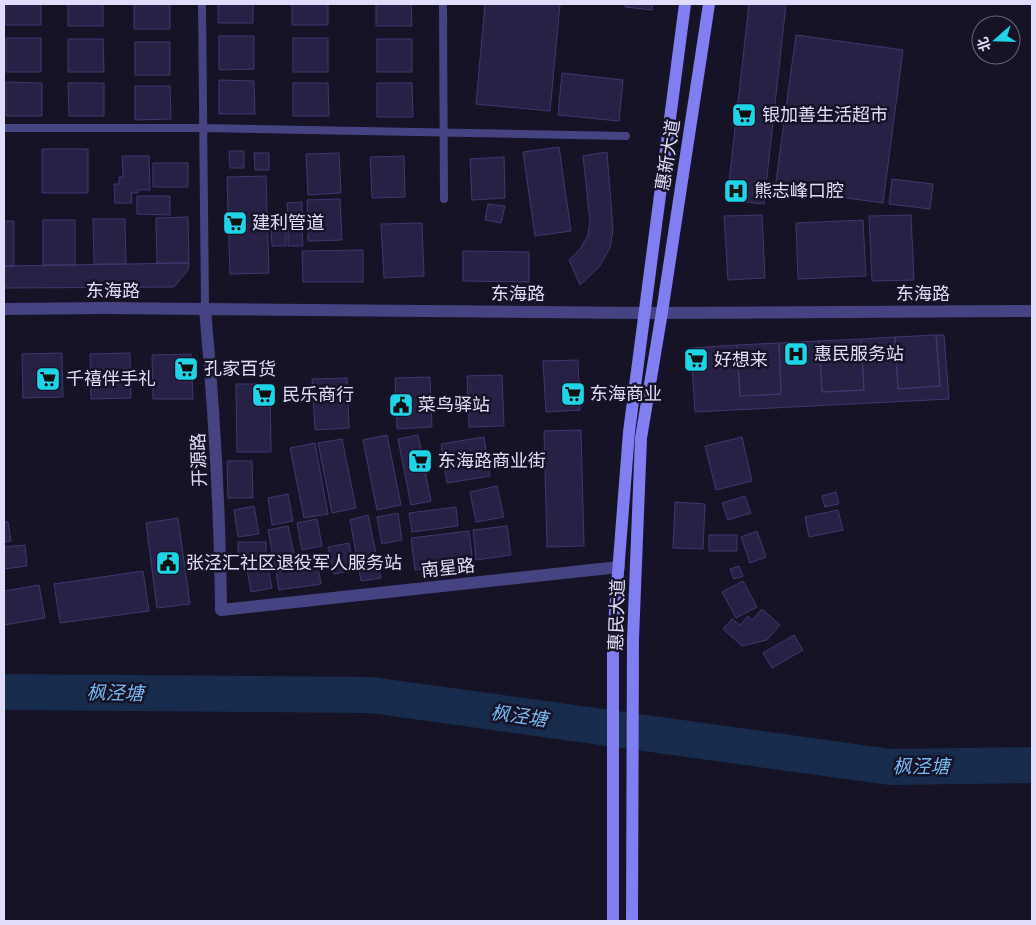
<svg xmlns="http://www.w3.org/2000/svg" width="1036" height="925" font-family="Arial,'Noto Sans SC',sans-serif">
  <rect width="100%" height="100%" fill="#161327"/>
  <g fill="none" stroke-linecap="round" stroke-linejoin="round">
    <path stroke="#172c4c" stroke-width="36" d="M4,692L371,695L890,767L1032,765"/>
  </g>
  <path fill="#282146" stroke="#40366f" d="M5,4H41V25H5Z
    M68,4H103V26H68Z
    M134,4H170V29H134Z
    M218,4H253V23H218Z
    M292,4H328V25H292Z
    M376,4H411L412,26H376Z
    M485,4H560L550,111L476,104Z
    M625,4H653L652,10L625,7Z
    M749,4H786L764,204L727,200Z
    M796,35L903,50L883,203L775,188Z
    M219,36H254V69L219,70Z
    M6,38H41V72H6Z
    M293,38H328V72H293Z
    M68,39H103L104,72H68Z
    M377,39H412V72H377Z
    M135,42H170V75H135Z
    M562,73L623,80L619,121L558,115Z
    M219,80L254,81L255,114H219Z
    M6,82L42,83V116H6Z
    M68,83H104V116H69Z
    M293,83H328L329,116H293Z
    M377,83H412L413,117H377Z
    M135,86H170L171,119L135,120Z
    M559,147L571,231L535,236L523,152Z
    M42,149H88V193H42Z
    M229,151H244V168H230Z
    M607,152L613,230L610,248L599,267L580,285L569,260L580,249L588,235L590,221L583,156Z
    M254,153H269V170H255Z
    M339,153L341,193L308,195L306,154Z
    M122,156H149L150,190H138V193H131L132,203H115L114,184H119V177H123Z
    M404,156L405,197L372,198L370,157Z
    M504,157L505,198L472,200L470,159Z
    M153,163H188V187H153Z
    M266,176L269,273L230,274L227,177Z
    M892,179L933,184L930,209L889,204Z
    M137,196H170V215L137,214Z
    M340,199L342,240L308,241L307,200Z
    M302,202V219L288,220L287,203Z
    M488,204L505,206L501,223L485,220Z
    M762,215L765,278L728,280L724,216Z
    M911,215L914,280L872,281L869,216Z
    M188,217L189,263H157L156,218Z
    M93,219H125L126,264H94Z
    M43,220H75V265H43Z
    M863,220L866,276L798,279L796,223Z
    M4,221H14V266H4Z
    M422,223L424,276L384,278L381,224Z
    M286,229V246H272L271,230Z
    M288,229H302L303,246H288Z
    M363,250V282H303L302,251Z
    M463,251L529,252V282L463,281Z
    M189,263L188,270L174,287L4,288V266Z
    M936,335L940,386L898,389L895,337Z
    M936,335H944L949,399L695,412L691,348L737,345L740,396L781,394L779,343L819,341L822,392L864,390L861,339L895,337L898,389L940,386Z
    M861,339L864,390L822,392L819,341Z
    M779,343L781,394L740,396L737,345Z
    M62,353L63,397L23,398L22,354Z
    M130,353L131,398L91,399L90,354Z
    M191,354L193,399H153L152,355Z
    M578,360L580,410L546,412L543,361Z
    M502,375L504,426L469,427L467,376Z
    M430,377L432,427L397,429L395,378Z
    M347,378L349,428L315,430L312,379Z
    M236,384H270L271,452H237Z
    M581,430L584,546L547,547L544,431Z
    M387,435L401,505L377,510L363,440Z
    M418,435L431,501L411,505L398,439Z
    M484,437L490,476L447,483L441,444Z
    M742,437L752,481L716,490L705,446Z
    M342,439L356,508L332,513L318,443Z
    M315,443L328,514L304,518L290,448Z
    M227,461H252L253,498H228Z
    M497,486L504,517L476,522L470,492Z
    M836,492L839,504L825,507L822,496Z
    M288,494L293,521L272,525L268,498Z
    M745,496L751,513L728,520L722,503Z
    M675,502L705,504L703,549L673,548Z
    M254,506L259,534L238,537L234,510Z
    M456,507L458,526L412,532L409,513Z
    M838,510L843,530L809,537L805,517Z
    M398,513L402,540L382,544L377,517Z
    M368,515L381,578L361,581L350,520Z
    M178,518L190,604L157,608L146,523Z
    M317,519L322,546L302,550L297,523Z
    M4,522H8L11,541L4,542Z
    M288,526L294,553L273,557L268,530Z
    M507,526L511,555L476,560L473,530Z
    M469,531L473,563L415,570L411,538Z
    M757,531L766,557L750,563L741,537Z
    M709,535H737V551H709Z
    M238,542H266V557H238Z
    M349,543L354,570L334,574L328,547Z
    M25,545L27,566L4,569V547Z
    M316,555L321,584L279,590L274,561Z
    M267,561L272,588L251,592L246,564Z
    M739,566L743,576L734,579L730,569Z
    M143,571L149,611L60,623L54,584Z
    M743,581L757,607L736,618L722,592Z
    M39,585L45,618L4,625V591Z
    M762,609L780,625L767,640L742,646L723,629L732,619L740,625L748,616L752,620Z
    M794,635L803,650L772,668L763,653Z"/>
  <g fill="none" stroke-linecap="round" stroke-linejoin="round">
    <path stroke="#454381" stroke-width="8" d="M202,4L205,309
      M443,4L444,199
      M4,128H203L626,136"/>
    <path stroke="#454381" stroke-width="12" d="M4,309L105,308L644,313L1032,311
      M205,309C214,409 220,509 221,610L619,567"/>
    <path stroke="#807ef1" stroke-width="12" d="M613,921V637L629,432L685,4
      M632,921L633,639L641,438L662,312L709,4"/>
  </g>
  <defs>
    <symbol id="supermarket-square" viewBox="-11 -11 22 22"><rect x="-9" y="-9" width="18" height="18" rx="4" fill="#1ed4e6" stroke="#161327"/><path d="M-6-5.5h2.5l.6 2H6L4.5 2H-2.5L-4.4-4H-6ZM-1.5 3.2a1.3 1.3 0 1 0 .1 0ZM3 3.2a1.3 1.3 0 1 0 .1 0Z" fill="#111"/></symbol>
    <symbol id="hospital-square" viewBox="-11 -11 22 22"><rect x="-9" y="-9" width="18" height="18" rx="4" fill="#1ed4e6" stroke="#161327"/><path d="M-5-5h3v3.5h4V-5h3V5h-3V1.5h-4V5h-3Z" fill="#111"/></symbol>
    <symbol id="civic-square" viewBox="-11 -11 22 22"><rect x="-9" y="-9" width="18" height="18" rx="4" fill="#1ed4e6" stroke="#161327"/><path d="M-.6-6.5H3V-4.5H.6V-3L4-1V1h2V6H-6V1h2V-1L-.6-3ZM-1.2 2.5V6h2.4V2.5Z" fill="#111"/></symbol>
  </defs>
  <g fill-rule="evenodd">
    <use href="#supermarket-square" x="730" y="101" width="28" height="28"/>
    <use href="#hospital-square" x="722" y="177" width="28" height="28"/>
    <use href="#supermarket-square" x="221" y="209" width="28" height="28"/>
    <use href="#hospital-square" x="782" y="340" width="28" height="28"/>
    <use href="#supermarket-square" x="682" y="346" width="28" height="28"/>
    <use href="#supermarket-square" x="172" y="355" width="28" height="28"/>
    <use href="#supermarket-square" x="34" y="365" width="28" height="28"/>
    <use href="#supermarket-square" x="559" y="380" width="28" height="28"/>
    <use href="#supermarket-square" x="250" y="381" width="28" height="28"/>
    <use href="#civic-square" x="387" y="391" width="28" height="28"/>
    <use href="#supermarket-square" x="406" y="447" width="28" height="28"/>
    <use href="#civic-square" x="154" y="549" width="28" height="28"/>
  </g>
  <g text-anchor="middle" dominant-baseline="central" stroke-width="5" stroke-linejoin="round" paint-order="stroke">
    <g font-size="18" fill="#e0ddfb" stroke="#161327" text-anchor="start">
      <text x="762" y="115">银加善生活超市</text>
      <text x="754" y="191">熊志峰口腔</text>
      <text x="252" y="223">建利管道</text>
      <text x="814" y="354">惠民服务站</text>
      <text x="714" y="360">好想来</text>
      <text x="204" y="369">孔家百货</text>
      <text x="66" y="379">千禧伴手礼</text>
      <text x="590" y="394">东海商业</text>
      <text x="282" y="395">民乐商行</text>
      <text x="418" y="405">菜鸟驿站</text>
      <text x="438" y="461">东海路商业街</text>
      <text x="186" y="563">张泾汇社区退役军人服务站</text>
    </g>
    <g font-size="18" fill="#e0ddfb" stroke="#161327">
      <text transform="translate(668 155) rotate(-81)">惠新大道</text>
      <text x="113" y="291">东海路</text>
      <text x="518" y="294">东海路</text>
      <text x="923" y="294">东海路</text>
      <text transform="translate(199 460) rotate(-92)">开源路</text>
      <text transform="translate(448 568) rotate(-6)">南星路</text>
      <text transform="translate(617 615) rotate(-88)">惠民大道</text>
    </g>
    <g font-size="19" font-style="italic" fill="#76b9f0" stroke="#161327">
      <text transform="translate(115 693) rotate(1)">枫泾塘</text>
      <text transform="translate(519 716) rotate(8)">枫泾塘</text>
      <text x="921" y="766">枫泾塘</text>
    </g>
  </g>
  <rect width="1036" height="925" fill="none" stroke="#e0ddfb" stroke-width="10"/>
  <g transform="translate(996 40) rotate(250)"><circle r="24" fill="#161327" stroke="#67647c"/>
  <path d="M0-4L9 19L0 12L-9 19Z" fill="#1ed4e6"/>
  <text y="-8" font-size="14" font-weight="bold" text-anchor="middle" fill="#e0ddfb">北</text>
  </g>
</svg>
